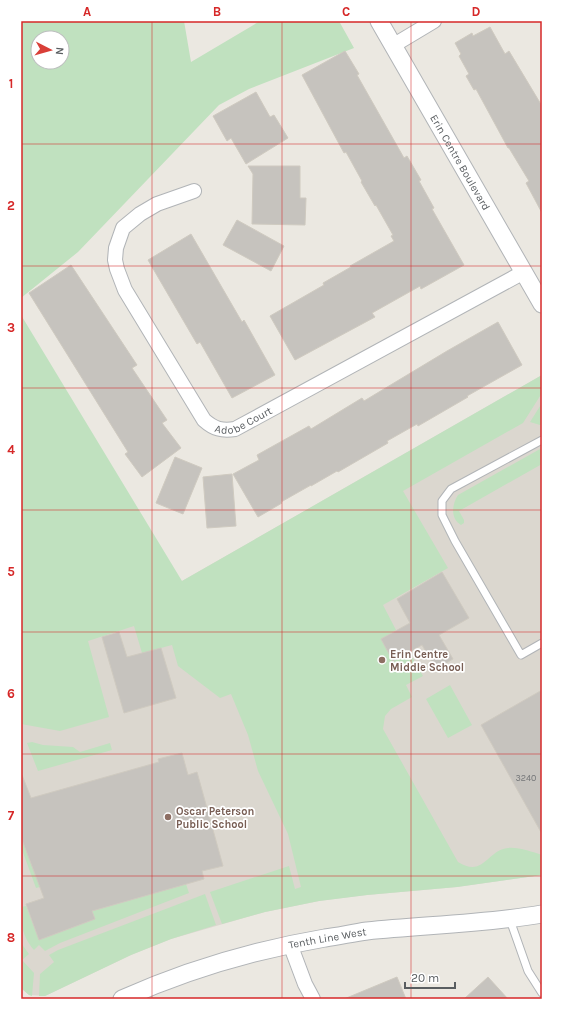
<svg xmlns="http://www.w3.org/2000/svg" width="563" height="1020" font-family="Karla,sans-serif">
  <rect width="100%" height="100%" fill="#ebe8e1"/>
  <path fill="#dbd7cf" d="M542,375V875L457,887L367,895L319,901L265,912L171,939L131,955L45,996L29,995L21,988V594L182,581Z"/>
  <path fill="#c0e1bf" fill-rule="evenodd" d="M21,21H184L191,62L260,21H339L354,48L249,89L219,105L78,252L21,298ZM38,38H62V62H38Z
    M21,315L182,581L542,375V393L523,423L403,491L448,568L383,605L396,630L381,639L393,661L409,652L423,676L406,685L412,697L391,709L385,716L383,729L458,862C484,878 487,850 508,848C519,847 532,852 542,855V875L457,887L367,895L319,901L265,912L222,924L210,892L289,866L295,889L301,887L288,834L258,771L248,735L231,694L220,698L178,666L172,645L142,653L134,626L88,641L109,717L60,731L21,724Z
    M542,403V424L540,425L530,422Z
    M540,449L542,450V464L459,511L464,520V523L461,525C450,519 452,504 458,495Z
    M450,685L472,725L448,738L426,699Z
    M32,742L43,745L73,747L80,752L110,743L112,750L38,771L27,743Z
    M21,837L40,887L36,888L21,847Z
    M186,884L189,893L60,943L45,951L39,945L34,950C22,936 21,924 21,907L26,906L39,940L95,919L92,911Z
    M205,894L216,925L171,939L131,955L45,996H39L40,974L54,962L49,955L58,950Z
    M21,943L29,954L22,960L34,973L32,996L29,995L21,988Z"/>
  <path fill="#c6c3be" stroke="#cfcac0" d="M490,27L505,54L509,51L542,106V213L526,183L529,181L509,148H508L476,89L474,90L466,76L469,74L459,56L461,54L455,43L472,33L473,36Z
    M345,51L359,74L357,75L404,158L407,156L421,180L419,181L434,208L432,209L464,265L421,289L420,286L372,313L375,317L295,360L270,316L324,285L323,283L351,267L350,266L394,241L391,236L393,235L376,205L375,206L361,182L362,181L346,152L344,153L302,75Z
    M256,92L270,117L274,115L288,138L246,164L231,138L227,141L213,116Z
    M248,166H300V198H306L305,225L252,224L253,174Z
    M237,220L284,246L271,271L223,245Z
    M191,234L242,322L244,320L275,375L232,398L200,342L197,344L148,260Z
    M71,265L137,365L132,368L167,420L162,423L181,448L142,477L125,454L128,452L29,293Z
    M498,322L522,365L467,396L468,397L418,426L417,424L387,441L388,443L338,472L337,471L311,486V485L281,502L282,503L258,517L233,474L259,460L257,455L309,426L311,429L362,398L364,401L447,351Z
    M175,457L202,468L183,514L156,503Z
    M232,474L236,526L207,528L203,477Z
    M442,572L469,618L439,635L453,659L436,669L422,645L393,661L381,639L410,623L397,599Z
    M119,632L127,657L161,648L176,698L124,713L102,637Z
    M542,690V834L481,725Z
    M182,753L188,775L197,772L223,866L202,871L204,879L92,911L95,919L39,940L26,904L44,898L21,837V775H22L31,798L159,762L158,759Z
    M397,977L406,999H344Z
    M488,977L508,999H464Z"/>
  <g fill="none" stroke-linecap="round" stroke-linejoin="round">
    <defs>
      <path id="service" d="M542,440L451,489L442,501V515L455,541L521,655L542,643
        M510,920L528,971L542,993"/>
      <g id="minor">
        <path d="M394,45L434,21"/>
        <path id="s1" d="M194,191L157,204L140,214L123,228L116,248L115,260L117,269L125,290L204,420C214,429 222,431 235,429L524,272"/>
        <path d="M290,944L305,984L313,999"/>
      </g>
      <g id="tertiary">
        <path id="s2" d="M379,21L542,304"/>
        <path id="s3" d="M122,999C187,970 254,950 325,938C339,936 353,933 367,931C425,925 484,924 542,914"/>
      </g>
    </defs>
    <use href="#service" stroke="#b1b4b7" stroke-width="9"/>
    <use href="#minor" stroke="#b1b4b7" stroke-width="16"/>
    <use href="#tertiary" stroke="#b1b4b7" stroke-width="19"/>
    <use href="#service" stroke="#fff" stroke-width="7"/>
    <use href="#minor" stroke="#fff" stroke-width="14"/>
    <use href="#tertiary" stroke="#fff" stroke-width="17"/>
  </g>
  <path fill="none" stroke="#d62828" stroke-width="1" stroke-opacity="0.55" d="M152,21V999M282,21V999M411,21V999M21,144H542M21,266H542M21,388H542M21,510H542M21,632H542M21,754H542M21,876H542"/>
  <g fill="#8d6e63" stroke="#fff" stroke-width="1.5">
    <circle cx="382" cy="660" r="4"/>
    <circle cx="168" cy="817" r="4"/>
  </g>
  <g text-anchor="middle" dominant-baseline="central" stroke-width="3.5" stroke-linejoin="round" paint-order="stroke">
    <g font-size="9" fill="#747678">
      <text x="526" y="778">3240</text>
    </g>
    <g font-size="11" fill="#595d60" stroke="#fff">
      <text stroke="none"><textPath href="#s2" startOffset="163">Erin Centre Boulevard</textPath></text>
      <text stroke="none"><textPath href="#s1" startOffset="342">Adobe Court</textPath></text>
      <text stroke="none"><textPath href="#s3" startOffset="215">Tenth Line West</textPath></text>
    </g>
    <g font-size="11" font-weight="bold" fill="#785e54" stroke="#fff" text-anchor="start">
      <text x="390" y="654">Erin Centre<tspan x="390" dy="13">Middle School</tspan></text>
      <text x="176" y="811">Oscar Peterson<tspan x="176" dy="13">Public School</tspan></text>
    </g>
  </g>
  <rect width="563" height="1020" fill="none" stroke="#ffffff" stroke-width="44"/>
  <g transform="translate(50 50) rotate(96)"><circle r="19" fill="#ffffff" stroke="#bdbebf"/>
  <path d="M0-3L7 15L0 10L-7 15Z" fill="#d93f38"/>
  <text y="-6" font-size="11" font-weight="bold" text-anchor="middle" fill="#595d60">N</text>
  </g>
  <path d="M405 982v6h50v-6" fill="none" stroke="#595d60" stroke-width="2"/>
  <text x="411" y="982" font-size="12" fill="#595d60" stroke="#ffffff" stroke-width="3" paint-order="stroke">20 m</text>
  <rect x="22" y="22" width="519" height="976" fill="none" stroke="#d62828" stroke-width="1.5"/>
  <g font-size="13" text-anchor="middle" font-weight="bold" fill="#d62828">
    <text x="87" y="16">A</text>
    <text x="217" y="16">B</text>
    <text x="346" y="16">C</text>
    <text x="476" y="16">D</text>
    <text x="11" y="88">1</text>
    <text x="11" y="210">2</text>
    <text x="11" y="332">3</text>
    <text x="11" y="454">4</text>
    <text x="11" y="576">5</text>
    <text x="11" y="698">6</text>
    <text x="11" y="820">7</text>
    <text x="11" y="942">8</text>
  </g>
</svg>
